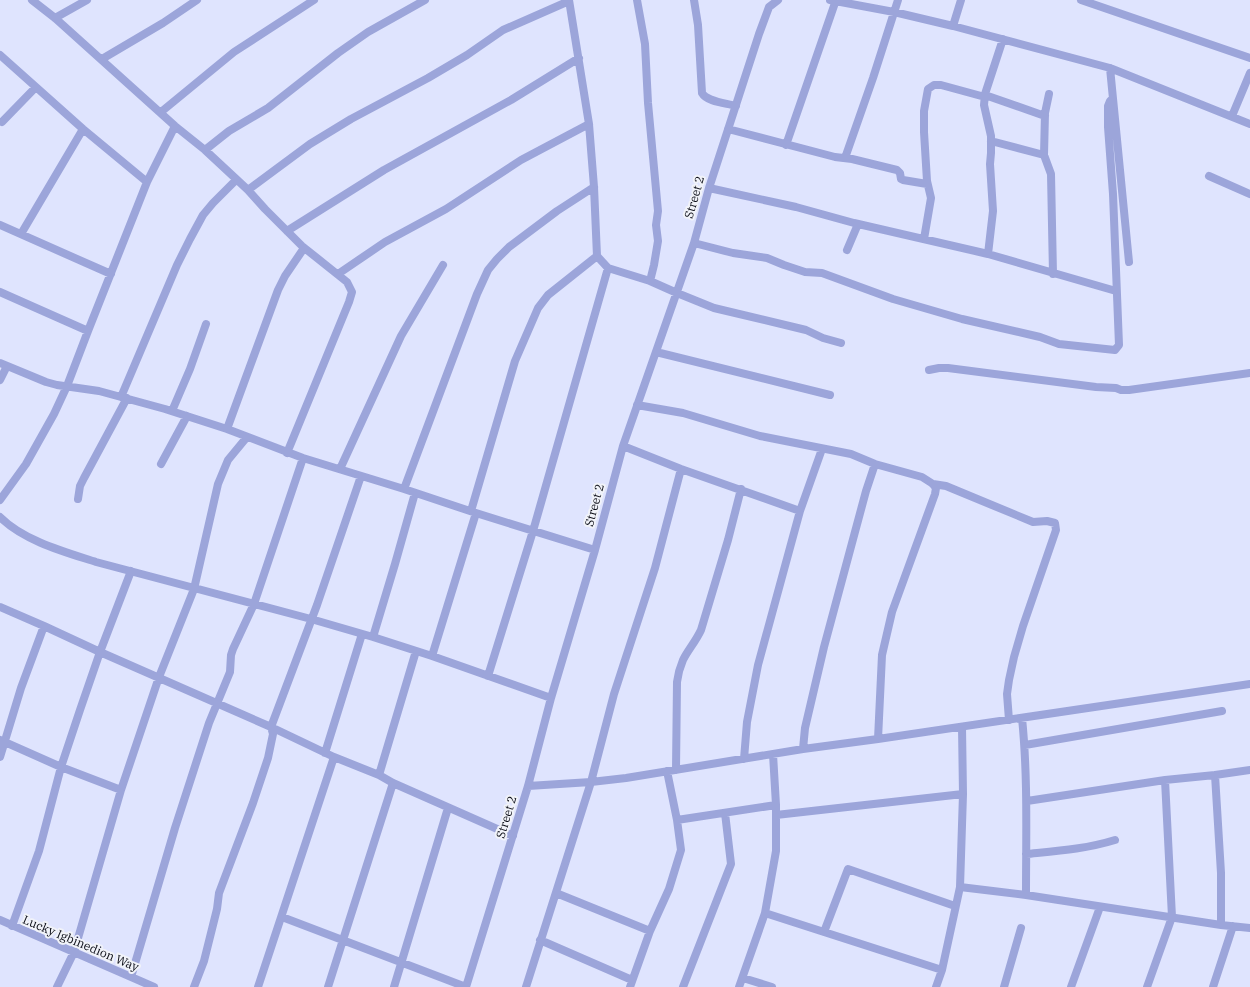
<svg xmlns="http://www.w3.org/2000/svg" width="1250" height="987" font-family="'IBM Plex Serif',serif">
  <rect width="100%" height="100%" fill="#dfe4fe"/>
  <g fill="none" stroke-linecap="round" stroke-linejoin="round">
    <path stroke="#9ca5da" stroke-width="8" d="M32,0L55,18L175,126L205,150L248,190L265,209L302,246L347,282L352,292L349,302L287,453
      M637,0L645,44L648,103L658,211L656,225L658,241L654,265L650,281
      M694,0L698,25L702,93C707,102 726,103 736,106
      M830,0L894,12L953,26L1110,68L1250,124
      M1081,0L1250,58
      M55,18L87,0
      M953,26L961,0
      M0,55L83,129L147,182
      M102,59L163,23L197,0
      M1110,68L1129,262
      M985,95L1045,116
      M161,112L234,52L314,0
      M1232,116L1250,73
      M2,122L36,87
      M728,129L835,157L852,159L897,170L900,173L901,179L903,180L927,184
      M991,141L1044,155L1051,174L1053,274
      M786,145L836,0
      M205,150L229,131L268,108L338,53L368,32L425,0
      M1044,155L1045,113L1049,94
      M845,158L873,78L898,0
      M1209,176L1250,194
      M709,188L796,207L854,223L988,254L993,211L990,164L991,153V136L984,105L985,94L1003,39
      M248,190L310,144L351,119L428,78L467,55L503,30L569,1
      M0,225L111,274
      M287,231L384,170L511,100L579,58
      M21,234L83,129
      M924,239L931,198L927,181L924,132V111L928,89L934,85H941L985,97
      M694,243L733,253L767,258L784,265L805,272L822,273L893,299L962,319L1040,337L1059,344L1115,350L1119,345L1113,194L1108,127V106L1110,101L1112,99
      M847,250L858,224
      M988,254L1116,291
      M597,256L608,268L650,281L677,293L714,308L806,330L823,338L841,343
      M338,274L385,242L446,209L521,160L589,124
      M0,292L88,331
      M656,352L830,395
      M0,363L46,382L57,385L99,391L165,409L227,429L303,458L404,489L476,513L595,550
      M929,370L939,368H948L1096,387L1116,388L1121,390H1129L1250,373
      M0,380L7,366
      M121,397L177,265L190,239L203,215L213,203L236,180
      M637,405L683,413L760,436L851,454L875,464L922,477L933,484L936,488L935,494L892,612L882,655L878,739
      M172,411L190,369L206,324
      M227,429L278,290L285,276L304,248
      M623,446L681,469L800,511
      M161,464L187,416
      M340,469L401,336L443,265
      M933,484L946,486L1033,522L1047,521L1055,523L1056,530L1023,626L1014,657L1009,680L1007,694L1009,720
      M404,489L477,294L488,270L497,259L509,247L557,211L594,187
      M78,499L80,486L84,478L127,398
      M0,500L26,464L54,414L67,386L88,331L147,182L175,126
      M471,511L515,361L538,308L548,295L597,256L594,187L589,124L569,0
      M0,517C24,541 65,552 96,562L311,619L373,637L432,656L551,698
      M0,607L44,626L100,652L271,727L334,757L379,775L393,783L513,836
      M373,637L395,564L415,493
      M432,656L476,513
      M488,676L533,531L608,268
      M1022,718C1028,777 1026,836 1026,895
      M0,740L61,767L121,790
      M1025,745L1222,711
      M803,749L805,728L824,647L866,491L875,464
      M325,753L362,634
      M773,754L776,805
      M0,757L21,688L44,626
      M744,759L747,722L758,665L800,511L822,449
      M676,770L677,682C678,674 680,667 683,660C688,650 696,641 701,630L728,540L741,489
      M379,775L416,651
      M1215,775L1250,770
      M528,786L591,782L626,778L803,749L878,739L1250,684
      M1027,801L1165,780L1215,775L1221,873V925
      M677,820L776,805V815
      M1026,854C1056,851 1086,849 1115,840
      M960,887L1026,895L1221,925L1250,928
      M556,893L650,931
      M765,913L942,970L960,887L963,794L962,727
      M282,917L466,987L528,786L551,698L595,550L623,446L694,243L709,188L759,34L769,7L778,0
      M0,920L154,987
      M12,926L39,851L61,767L80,710L100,652L131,571
      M824,932L848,869L955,906
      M540,940L632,980
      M131,977L175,828L209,723L230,672L231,655L233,649L254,604L303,458
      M743,978L772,987
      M57,987L74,952L121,790L159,677L194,589L218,484L228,460L247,437
      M194,987L204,961L217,909L219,893L253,803L268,758L273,734L271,727L317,605L361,476
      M258,987L334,757
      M328,987L393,783
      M394,987L448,808
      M526,987L591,782L614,694L655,568L681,469
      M630,987L650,931L669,889L681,850L677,820L667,771
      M683,987L731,864L725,813
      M739,987L765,913L776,851V815L963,794
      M936,987L942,970
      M1004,987L1021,928
      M1071,987L1100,907
      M1147,987L1172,917L1165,780
      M1213,987L1233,926"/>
  </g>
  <g text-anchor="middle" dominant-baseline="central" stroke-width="4" stroke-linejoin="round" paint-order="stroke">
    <g font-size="12" fill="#0b0d17" stroke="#f1f3f9">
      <text transform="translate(694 197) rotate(-74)">Street 2</text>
      <text transform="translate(594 505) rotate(-75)">Street 2</text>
      <text transform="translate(506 817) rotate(-73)">Street 2</text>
      <text transform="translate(81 943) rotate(23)">Lucky Igbinedion Way</text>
    </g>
  </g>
</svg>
